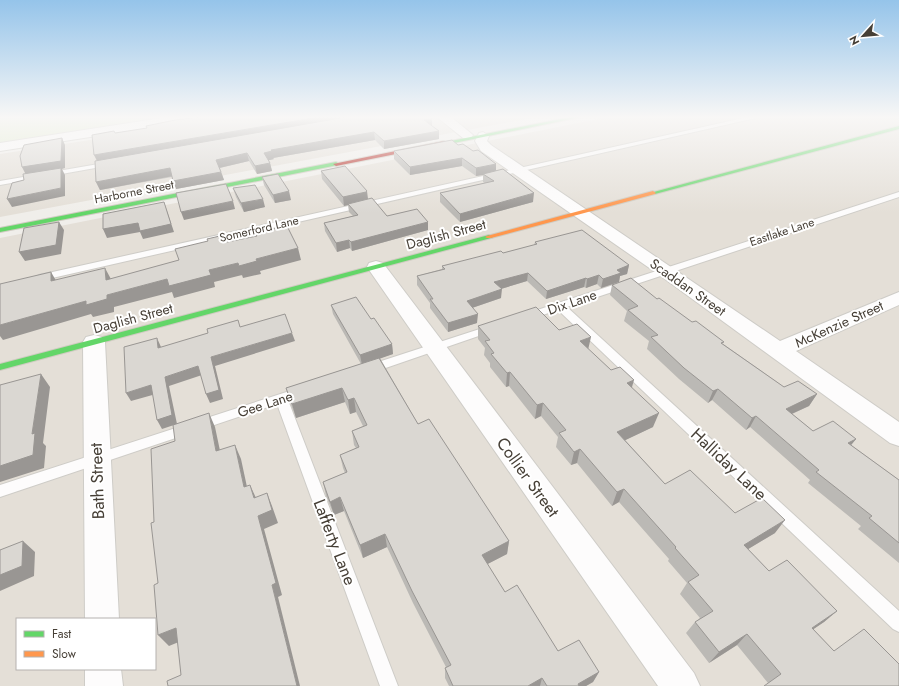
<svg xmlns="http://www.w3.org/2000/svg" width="899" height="686" font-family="Jost,sans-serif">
  <rect width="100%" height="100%" fill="#f0eeea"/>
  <path fill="#e4dfd7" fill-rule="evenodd" d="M237,117H537L0,217V154Z
    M608,117H899V686H0V238ZM17,619H155V669H17Z"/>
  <path fill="#dfebca" d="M0,117H180L0,145Z"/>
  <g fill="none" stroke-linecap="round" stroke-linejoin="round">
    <defs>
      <path id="lane" d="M748,117H760L39,281L34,278L39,275Z
        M110,162L112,163V165L0,185V181Z
        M899,192V197L567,307L899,611V632L893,629L558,310L527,320L522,317L523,315L555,304Z
        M492,325L497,328L496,330L374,372H366L364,369L366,366Z
        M302,387L306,388L308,391L306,394L288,400L398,686H380L277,404L0,497V485Z"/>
      <path id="street" d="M168,117H199L193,121L0,151V143Z
        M437,117H451L473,135L471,138H463Z
        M483,132L489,136L487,141L491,145L780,341L899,292V305L796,351L899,422V446L890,443L658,274L481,151L475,141L479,133Z
        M376,261L383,263L694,673L700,686H658L367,267L369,263Z
        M94,335L102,337L105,342L119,619H85L83,342L86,337Z
        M85,669H121L123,686H85Z"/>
      <path id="fast" d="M570,117H581L444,145L441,143Z
        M899,126V129L655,194L650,193Z
        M336,162L338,163V165L0,232V228Z
        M489,235L493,237L491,238L0,370V364Z"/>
      <path id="slow" d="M653,191L656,193L655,194L491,238H487L485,237L487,236Z"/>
      <path id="jam" d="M444,141L447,143L446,144L336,166L333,164Z"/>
    </defs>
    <use href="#lane" stroke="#ceccc7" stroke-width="2"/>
    <use href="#street" stroke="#ceccc7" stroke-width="2"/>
    <use href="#fast" stroke="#cfcbc1" stroke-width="2"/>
    <use href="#slow" stroke="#cfcbc1" stroke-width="2"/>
    <use href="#jam" stroke="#cfcbc1" stroke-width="2"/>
    <use href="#lane" fill="#fdfcfc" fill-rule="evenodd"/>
    <use href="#street" fill="#fdfcfc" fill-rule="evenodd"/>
    <use href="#fast" fill="#63d668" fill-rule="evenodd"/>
    <use href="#slow" fill="#ff974d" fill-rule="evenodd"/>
    <use href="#jam" fill="#b3261e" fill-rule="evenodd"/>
  </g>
  <path fill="#bbb9b5" d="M432,126L439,139L384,149L375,140L273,158L274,159L269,160L270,163L272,171L257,174L249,161L220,168L224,180L176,189L172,177L100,190L96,182L97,161L115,133Z
    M458,145L473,151L496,164V171L533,202L460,222L440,202V193L485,183L483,182V175L476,176L462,166L410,175L394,159V151Z
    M321,171L368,199L387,216L428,230L352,251L350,248L337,252L325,231L324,223L353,216L349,212L348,205L344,206L322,179Z
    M262,177L291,200L275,203L264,185Z
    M233,188L265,207L244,212L236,197Z
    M535,242L629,265L627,274L620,276L619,282L601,288L597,284L586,288L584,287L546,299L527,281L501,289V298L472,308L477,323L448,332L430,308V303L417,285V276L442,269V266L503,253L534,245Z
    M612,285L657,299L692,322L784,387L817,394L809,406L792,414L813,431L856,439L851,445L899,480V563L858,529L861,526L808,483L810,480L750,427L746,430L712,400L708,403L679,379L647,349L649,341L624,321L627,311L610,295Z
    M331,305L371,319L392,344L393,354L380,358L418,424L509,541L507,554L487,564L505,592L558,651L599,672L593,682L586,686H449L445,678V668L446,667L413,603L387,547L363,558L344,511L334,515L326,496L323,482L345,473L343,468L340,455L356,448L354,445L352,431L363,426L356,412L350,414L345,402L296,418L290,402L286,388L361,364L333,314Z
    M478,326L559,330L588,349L611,370L632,387L653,427L625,440L665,484L735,513L775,533L748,549L769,571L837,611L824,622L813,629L834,651L899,664L768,683L737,645L709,663L686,633L695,622L700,618L680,594L687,583L668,561L669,559L619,502L612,506L577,463L571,465L556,447L558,437L541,416L535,419L509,386L506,387L490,367V363L484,355L485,348L478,339Z"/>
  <path fill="#999693" d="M319,117H363L98,163L94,155Z
    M432,119V126L424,120Z
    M439,131V139L384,149V141Z
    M374,132L375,140L273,158L274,159L266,161L264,153L271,150Z
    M62,138L65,145V168L62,169L65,175V196L12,207L7,199L61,188L26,175L22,167Z
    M247,153L249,161L219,168L216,160Z
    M462,158V166L410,175V167Z
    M270,163L272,171L257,174L255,166Z
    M496,164V172L483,174V175L476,176V168Z
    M170,168L173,176L100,190L96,182Z
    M221,172L224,180L176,189L173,181Z
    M289,191L291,200L275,203L273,195Z
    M367,191L368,199L348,204V205L344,206L343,197Z
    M534,193L533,202L460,222V214Z
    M263,199L265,207L244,212L241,203Z
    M233,201L235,209L184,220L181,212Z
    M164,202L174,232L143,239L140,232L107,238L103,229Z
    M59,222L64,230L61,254L25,261L19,252Z
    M428,222V230L352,251L351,242Z
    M349,240L350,248L337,252L336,243Z
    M298,248L301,260L260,271L261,274L243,278L239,266L256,259Z
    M238,263L242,275L214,282L215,287L174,298L172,292L114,307V312L93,317L91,314L3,340L0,336V325L107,295L167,279L209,270Z
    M629,265L627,274L620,276L619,282L601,288L603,279L617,270Z
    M105,268L112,281L106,280Z
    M51,272L58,284L51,281Z
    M528,273L527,281L494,291V282Z
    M599,275L597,284L586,288L587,279Z
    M586,278L584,287L546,299L547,291Z
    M502,289L501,298L466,310L467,301Z
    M478,314L477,323L448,332V323Z
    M292,333L295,341L215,366L223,399L210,403L206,394L211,357Z
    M591,337L588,350L580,341Z
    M157,338L161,347L158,348Z
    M392,344L393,354L362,365L360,355Z
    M198,366L202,375L169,386L177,424L162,429L157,420L165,377Z
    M510,372L509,386L506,387L507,373Z
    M41,374L50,387L43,443L46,446L44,468L0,482V466L32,434Z
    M634,380L630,394L627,383Z
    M151,385L156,394L131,401L126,393Z
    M342,388L345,402L296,418L292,404Z
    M718,389L712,400L708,403L713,391Z
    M817,394L809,406L778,420L786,409Z
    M354,398L356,412L350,414L348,400Z
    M543,403L541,416L535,419L537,405Z
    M209,413L215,427L223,465L216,451Z
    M659,413L653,427L613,446L617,432Z
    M756,416L750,427L746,430L752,418Z
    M856,439L847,450L848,443Z
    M235,445L241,459L250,501L244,487Z
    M580,449L577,463L571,465L574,452Z
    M250,485L256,498H254Z
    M624,489L619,502L612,506L617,492Z
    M267,493L272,506L278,523L264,529L282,595L278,597L300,686H297L272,585L258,516Z
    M340,497L344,511L334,515L330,502Z
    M785,520L775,533L735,557L744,545Z
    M385,534L387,547L363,558L360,545Z
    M23,541L35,552L34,576L0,591V575Z
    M509,541L507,554L480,568L482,555Z
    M837,611L824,622L799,639L812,628Z
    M176,628L186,639L169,646L158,635Z
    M747,634L737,645L709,663L719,652Z
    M599,672L593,682L586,686H577L578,684Z
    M542,678L540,686H528Z"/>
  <path fill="#dad7d2" stroke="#999693" d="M200,117H319L94,155L92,135L114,131L115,133L147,128L146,126L175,120Z
    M346,117H430L432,119L424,120L439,131L384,141L374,132L271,150L272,151L264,153L270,163L255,166L247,153L216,160L221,172L173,181L170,168L96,182L95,161Z
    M62,138L61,161L22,167L20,156L24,145Z
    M452,140L458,145L463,144L473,151L478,150L496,164L476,168L462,158L410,167L394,151Z
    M345,166L367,191L366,192L343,197L321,171Z
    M61,168V188L7,199L12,183L24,180L23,174Z
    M503,169L534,193L460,214L440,193L494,181L483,174Z
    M278,174L289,191L273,195L262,177Z
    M226,184L233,201L181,212L176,193Z
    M255,185L263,199L241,203L233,188Z
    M372,198L387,216L417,209L428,222L351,242L349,240L336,243L324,223L358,215L348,204Z
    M164,202L171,224L140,231L138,223L103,229V214Z
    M59,222L56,245L19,252L24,228Z
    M287,226L298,248L256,259L257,261L239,266L238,263L209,270L211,275L169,286L167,279L107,295V299L86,305V301L0,325V284L51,272V281L105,268L106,280L179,260L175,249L208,241L207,239L224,235L227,242L257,236L255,233Z
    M582,230L629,265L617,270L621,273L603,279L599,275L587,279L586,278L547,291L528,273L494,282L502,289L467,301L478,314L448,323L430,299H433L417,276L445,269L442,266L501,251L503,253L537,244L535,242Z
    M631,278L657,299L659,298L692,322L696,321L724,342L721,343L784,387L798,381L817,394L786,409L813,431L833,421L856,439L848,443L899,480V543L869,518L872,516L816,472L819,470L756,416L752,418L718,389L713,391L684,368L651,337L658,335L628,310L638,306L612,285Z
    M356,297L371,319L374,318L392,344L360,355L331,305Z
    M536,307L559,330L577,324L591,337L580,341L611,370L620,367L634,380L627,383L659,413L617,432L665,484L690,470L735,513L762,498L785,520L744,545L769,571L787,560L837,611L812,628L834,651L864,629L899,664V686H764L781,674L747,634L719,652L695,622L713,611L688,582L699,575L675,548L676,547L624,489L617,492L580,449L574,452L559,433L566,430L543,403L537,405L510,372L507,373L491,354L494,353L485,341L490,340L478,326Z
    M285,314L292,333L211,357L219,390L206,394L198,366L165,377L172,415L157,420L151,385L126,393L124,347L157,338L158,348L208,333L207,329L238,320L240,327Z
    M379,358L418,424L429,419L509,541L482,555L505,592L517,585L558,651L579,640L599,672L578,684L579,686H547L542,678L528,686H453L445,668L451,665L412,591L385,534L360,545L340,497L330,502L323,482L347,472L340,455L359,447L352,431L367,425L354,398L348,400L342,388L292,404L286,388Z
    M41,374L32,434L35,433L33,455L0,466V385Z
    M209,413L216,451L235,445L244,487L250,485L254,498L267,493L272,510L258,516L276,583L272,585L297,686H168L167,681L181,675L176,628L158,635L154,585L158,583L151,523L154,522L151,449L175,441L173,425Z
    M23,541L22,566L0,575V550Z"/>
  <linearGradient id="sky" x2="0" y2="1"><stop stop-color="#95c4ea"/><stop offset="0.55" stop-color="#f8f7f6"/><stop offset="1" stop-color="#f8f7f6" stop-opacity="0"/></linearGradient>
  <rect width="899" height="213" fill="url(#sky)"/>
  <g text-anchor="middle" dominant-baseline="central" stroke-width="4" stroke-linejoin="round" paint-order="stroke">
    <g font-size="12" fill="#463f36" stroke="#fff">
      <text transform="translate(134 192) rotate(-11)">Harborne Street</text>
      <text transform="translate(259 229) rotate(-13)">Somerford Lane</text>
      <text transform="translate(782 232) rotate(-18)">Eastlake Lane</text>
    </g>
    <g font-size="14" fill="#463f36" stroke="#fff">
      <text transform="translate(446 234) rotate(-15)">Daglish Street</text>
      <text transform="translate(688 287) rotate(35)">Scaddan Street</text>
      <text transform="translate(572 302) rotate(-19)">Dix Lane</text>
      <text transform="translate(133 318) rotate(-15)">Daglish Street</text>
      <text transform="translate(839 324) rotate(-24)">McKenzie Street</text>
      <text transform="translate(265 404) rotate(-18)">Gee Lane</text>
    </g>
    <g font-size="17" fill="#463f36" stroke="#fff">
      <text transform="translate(729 464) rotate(43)">Halliday Lane</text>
      <text transform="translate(528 477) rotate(54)">Collier Street</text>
      <text transform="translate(97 481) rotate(-92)">Bath Street</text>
      <text transform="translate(335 542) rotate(69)">Lafferty Lane</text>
    </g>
  </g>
  <rect x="16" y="618" width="140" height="52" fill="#ffffff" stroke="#b5b2af"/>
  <rect x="24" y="631" width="20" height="6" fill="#63d668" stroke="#b5b2af"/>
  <text x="52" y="638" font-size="12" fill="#463f36">Fast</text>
  <rect x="24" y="651" width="20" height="6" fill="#ff974d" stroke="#b5b2af"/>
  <text x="52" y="658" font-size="12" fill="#463f36">Slow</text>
  <g transform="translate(863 36) rotate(243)" stroke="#ffffff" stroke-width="3" paint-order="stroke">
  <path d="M0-3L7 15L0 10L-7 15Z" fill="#463f36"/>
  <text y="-6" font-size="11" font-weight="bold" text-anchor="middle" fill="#463f36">N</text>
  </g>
</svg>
